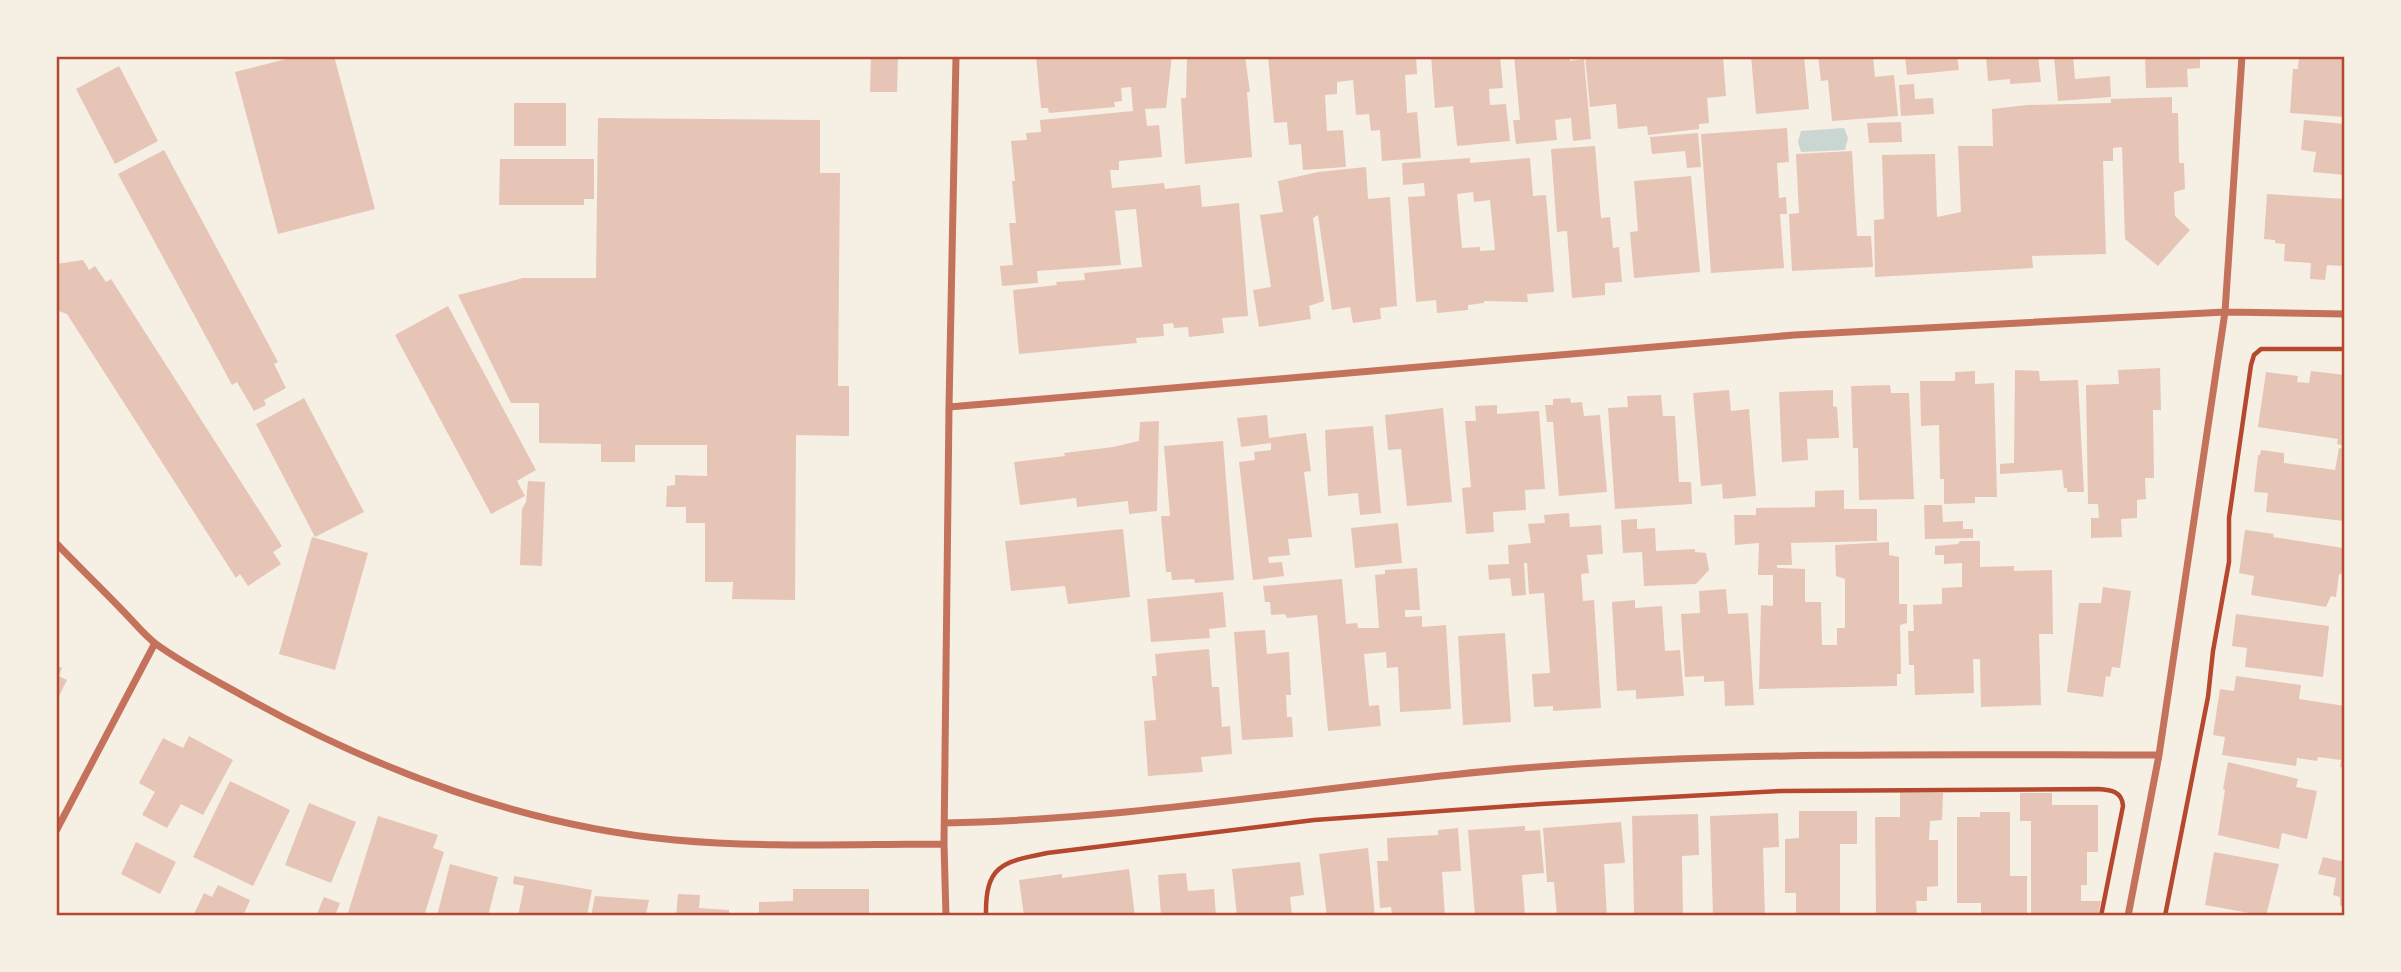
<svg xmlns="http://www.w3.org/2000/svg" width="2401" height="972" font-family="'Alegreya Sans',sans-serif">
  <rect width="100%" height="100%" fill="#f6efe4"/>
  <path fill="#c9d6d2" d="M1844,128L1848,138L1845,150L1801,152L1798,142L1801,131Z"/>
  <path fill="#e6c5b7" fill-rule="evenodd" d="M298,56H334L375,209L278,234L235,72Z
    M871,56H898L897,92H870Z
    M1036,56H1117V59L1172,56L1166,108L1145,109L1147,126L1159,125L1162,157L1119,161V170H1110L1112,188L1164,183L1165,189L1200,185L1202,207L1239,203L1248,316L1222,318L1224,333L1189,337L1188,327L1174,328L1173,323L1163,324L1164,336L1136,338L1137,343L1019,354L1013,290L1057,285L1056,282L1085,280L1084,273L1142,267L1136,209L1115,211L1121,265L1037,271L1038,283L1002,286L1000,266L1013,265L1009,223H1016L1012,181H1015L1011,141L1027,140L1026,133L1041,132L1040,120L1133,111L1131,87L1121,88L1122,101L1114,102L1115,107L1049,113L1048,108H1041Z
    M1187,56H1245L1250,92H1247L1252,157L1185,164L1181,98H1186Z
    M1268,56H1416L1417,74L1405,75L1407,113L1417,112L1421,158L1382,161L1380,130L1371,131L1369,114L1356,115L1353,80L1337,82V94L1325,95L1327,131L1343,130L1346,167L1303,170L1301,144L1289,145L1287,122L1274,123Z
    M1431,56H1500L1503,88L1489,89L1490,105L1506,104L1510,141L1457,146L1453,106L1435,108Z
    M1514,56H1569L1570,61L1584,59L1591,139L1573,141L1571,118L1555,120L1557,140L1516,144L1513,120H1520Z
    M1585,56H1723L1726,96L1707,98L1709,123L1699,124V129L1648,135L1647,126L1618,129L1616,104L1590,107Z
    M1751,56H1804L1809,109L1756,114Z
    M1818,56H1873L1875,77L1894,75L1898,116L1832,121L1828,80L1821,81Z
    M1905,56H1957L1959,70L1907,75Z
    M1986,56H2038L2041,82L2010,84V79L1988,81Z
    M2054,56H2073L2075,79L2110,76L2111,97L2058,101Z
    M2145,56H2200V68L2187,69L2188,87L2146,88Z
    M2299,56H2345V117L2290,113L2293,69H2298Z
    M119,66L158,141L115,164L76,89Z
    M1914,84L1915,99L1933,98L1934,114L1901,116L1899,85Z
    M2172,97V113H2178L2179,163H2184L2185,189L2174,192L2175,216L2190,230L2158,266L2125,239L2122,147L2113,148V161H2103L2106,254L2032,256L2033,268L1875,277L1874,220L1884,219L1882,155L1935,154L1937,217L1961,212L1958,146H1993L1992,109L2027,105L2111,103V99Z
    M514,103H566V146H514Z
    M598,118L820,120V173H840L838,386H849V436L796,435L795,600L732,599L733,582H705V523H686V507H666L667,486L675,485V475L707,476V445H635V462H601V444L539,443V403H511L458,295L523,278H596Z
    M2304,120L2345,124V175L2313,172L2316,152L2301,150Z
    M1901,122L1902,142L1869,143L1867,123Z
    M1787,128L1789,162L1777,163L1779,198L1786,197L1787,214H1780L1784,268L1711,273L1701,134Z
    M1698,133L1701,167L1687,168L1685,151L1652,154L1650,137Z
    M1595,146L1601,218L1610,217L1613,248L1619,247L1622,282L1605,283V295L1572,298L1567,231L1557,232L1551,149Z
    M164,150L278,362L274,364L286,388L264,400L266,405L254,411L237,382L232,385L118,174Z
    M1852,151L1857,236H1871L1873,267L1792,271L1789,214L1799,213L1796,154Z
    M1470,158V163L1530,158L1533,196L1546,195L1554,292L1527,294L1528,302L1484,301V303L1468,305V310L1437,313L1436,300L1416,302L1408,197L1425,196L1424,183L1403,185L1402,163ZM1473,192L1474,202L1490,200L1495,250L1480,251V247L1462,248L1457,194Z
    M500,159H594V199H584V205H499Z
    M1366,167L1368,199L1390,197L1397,306L1380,308L1381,319L1353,323L1350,307L1332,310L1318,215L1313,218L1324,301L1309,306L1311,319L1259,327L1253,290L1271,287L1260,215L1283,212L1278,181L1318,172Z
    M1691,176L1700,272L1634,278L1630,232L1638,231L1634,181Z
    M2267,194L2345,199V266L2327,265L2325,280L2310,279L2311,263L2284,261L2285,244L2275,243V240L2264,239Z
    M83,260L89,270L95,266L106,282L111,279L282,546L273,552L281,564L248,586L240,574L236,578L67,314L56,310V264Z
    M448,306L536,470L517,481L525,496L491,514L395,335Z
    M2160,368L2161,410H2153L2154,478H2145L2146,499L2137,500V518L2121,519L2122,537L2091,538V518H2099L2098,504H2088L2086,385L2119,384L2118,370Z
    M2015,370L2039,371L2040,381L2078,380L2084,492H2067V488H2064L2062,470L2000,474V464L2014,463Z
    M1975,371V384L1994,383L1997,497H1975V503L1944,504V479H1940L1939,425L1921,426L1920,381H1955V372Z
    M2311,371L2345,375V446L2337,444L2338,439L2258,427L2266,372L2298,376L2297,382L2309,383Z
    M1890,385L1891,393H1909L1914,499L1859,500L1858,448H1853L1851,386Z
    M1729,390L1731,411L1749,409L1756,496L1723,499L1722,484L1701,486L1693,393Z
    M1833,390V406L1837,407L1839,438L1807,439L1808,460L1782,462L1779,392Z
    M1661,395L1663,416H1675L1679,482H1691L1692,504L1615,509L1608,408L1628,407L1627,396Z
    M304,398L364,512L315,537L256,424Z
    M1570,398L1571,403L1582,402L1584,416L1600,415L1607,492L1559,496L1553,422H1547L1545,405H1553V399Z
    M1497,405V414L1539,411L1545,489L1525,490L1526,510L1493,512L1494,532L1466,534L1462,488L1471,487L1465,421H1476L1475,406Z
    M1443,408L1452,502L1407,506L1401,449L1388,450L1385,415Z
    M1267,415L1269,438L1306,433L1311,471L1304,472L1312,537L1288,539L1290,555L1268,557L1269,563L1282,562L1284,576L1253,580L1239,462L1255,460L1254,452L1271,450V443L1241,447L1237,418Z
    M1159,421L1157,511L1129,514L1128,501L1077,507L1076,498L1020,505L1014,462L1065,456L1064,453L1113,447L1139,441L1140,422Z
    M1373,426L1381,513L1360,515L1358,493L1328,496L1325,430Z
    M1223,441L1234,580L1195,583L1194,579L1172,580L1171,572H1166L1161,516H1170L1164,446Z
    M2339,448L2345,449L2344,521L2266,512L2268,493L2254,492L2258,455H2260L2261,450L2284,453V463L2335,470Z
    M528,481L545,482L542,566L520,565L522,509L526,502Z
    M1844,490V509H1877V541L1791,543L1792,565H1777V568L1805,569V602H1821L1822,645H1837V628H1845V579L1836,576L1835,545L1889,542V555L1899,557V604H1907V623L1900,625L1901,674H1897V686L1759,689L1761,605L1773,606V575H1758L1759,543L1735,545L1734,515H1756V508L1815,507V491Z
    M1924,505H1942L1943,522L1963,521V529H1973V538L1925,539Z
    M1569,513L1570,527L1601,525L1603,554L1587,555L1589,573L1581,574L1583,601L1594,600L1601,708L1553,711V706L1534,707L1532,674L1550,673L1544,593L1529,594L1527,563H1524L1526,595L1512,596L1510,578L1489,580L1488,565L1509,564L1508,545L1531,543L1528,524L1545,523L1544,515Z
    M1637,519V529L1655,528L1656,551L1695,549V552L1706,553L1709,570L1696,584L1644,586L1642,552L1623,553L1621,520Z
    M1398,523L1402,563L1355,568L1351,528Z
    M1123,529L1130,597L1068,604L1065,586L1011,591L1005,541Z
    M2245,530L2274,534L2273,537L2343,548L2342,550L2345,551V575L2339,574L2336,597L2331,596L2326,607L2251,595L2254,576L2239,573Z
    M312,537L368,553L335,670L279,654Z
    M1960,541H1980V567L2014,566V571L2052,570L2053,634H2039L2041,705L1981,707L1980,659H1973L1974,693L1915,695L1914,665H1909L1908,631H1914L1913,605L1942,604V588L1962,587V563L1944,564V555H1935V546L1958,544Z
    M1417,568L1420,610H1405V617L1422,616V627L1446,625L1451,709L1400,712L1398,667L1387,668L1386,652L1364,654L1369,706L1379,705L1381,726L1328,731L1317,615L1287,618L1285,614L1271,615L1270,602H1265L1263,586L1342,579L1346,624L1357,623L1358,628H1379L1375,575L1385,574V570Z
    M2103,587L2131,591L2120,668L2112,667L2110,677L2106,676L2103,697L2067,692L2079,603H2101Z
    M1726,589L1728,614L1748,613L1754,705L1725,706L1724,681L1704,682V676L1685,677L1681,614L1700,613L1699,591Z
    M1223,592L1226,627L1209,629L1210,638L1151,642L1147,599Z
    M1635,600V608L1662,606L1665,651L1680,650L1684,696L1636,699V690L1617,691L1612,602Z
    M2236,614L2329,626L2323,677L2245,667L2247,648L2232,646Z
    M1265,630L1267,654L1289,652L1291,695H1286L1287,717H1292L1293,737L1242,740L1234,632Z
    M1505,633L1511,722L1463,725L1458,636Z
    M1209,649L1212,687H1219L1222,727L1230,726L1232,754L1201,757L1203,772L1148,776L1144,721L1156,720L1152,676H1157L1155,654Z
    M56,665L62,668L59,676L67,680L56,702Z
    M2236,676L2301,685L2299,699L2345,706V768L2340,767L2341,760L2318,757L2317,761L2297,758L2296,766L2222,755L2225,737L2213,735L2220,689L2234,691Z
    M189,736L233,760L203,815L181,804L167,828L142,815L155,792L139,783L163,738L183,748Z
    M2228,762L2298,779L2296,787L2317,791L2307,839L2282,833L2279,849L2218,835L2225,790L2223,789Z
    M230,781L290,810L253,886L193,857Z
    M1900,792L1943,793L1942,820L1930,821L1929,840H1938V886L1927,887V901H1916L1917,916H1876L1875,817H1900Z
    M2020,793H2052V805H2098V852H2087V885H2081V901H2101L2098,916H2031V821H2020Z
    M309,803L356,822L331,883L285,865Z
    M1799,811H1857V844H1840V916H1796V893H1785V839L1799,838Z
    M1980,812H2010V876H2027V916H1981V903H1957V817H1980Z
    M1778,813L1779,847L1763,848L1765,916H1713L1710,816Z
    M1698,814L1699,855L1682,856L1683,916H1634L1632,816Z
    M378,816L438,835L433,848L444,852L424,916H347Z
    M1621,822L1625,863L1604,864L1607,916H1557L1554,882H1547L1543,828Z
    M1525,826V831L1540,830L1544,873L1522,875L1525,916H1475L1468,830Z
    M1458,828L1461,871L1442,872L1445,916H1392L1391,907L1380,908L1377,861H1388L1387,838L1438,835V830Z
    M136,842L176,862L160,894L121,874Z
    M1368,848L1375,916H1327L1319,854Z
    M2214,852L2279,864L2266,916L2205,905Z
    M2323,857L2345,862V906H2340V897L2333,895L2336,878L2318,874Z
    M1300,862L1304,895L1290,897L1292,916H1237L1232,869Z
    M450,864L498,877L488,916H437Z
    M1129,869L1135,916H1024L1019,880L1062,874V878Z
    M1186,873L1188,891L1214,889L1216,916H1161L1158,875Z
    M514,876L592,890L587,916H518L524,886L513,884Z
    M218,885L250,900L243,916H200L194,914L204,893L212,897Z
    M793,889H869V916H759V902L793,901Z
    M678,894L700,895L699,908L729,910V916H676Z
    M595,896L649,900L646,914L651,916H591Z
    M324,897L340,903L335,916H316Z"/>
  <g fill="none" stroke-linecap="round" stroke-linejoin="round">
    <path stroke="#b5482f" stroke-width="4.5" d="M986,916C985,865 1002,862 1047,853L1314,820L1541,804L1781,791L2098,789C2111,790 2122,791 2123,806L2101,916
      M2165,916L2208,697L2213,651L2229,562V518L2251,365L2254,355L2261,349H2345"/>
    <path stroke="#c5725c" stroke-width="7" d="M949,407L1794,335L2225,312L2345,314
      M56,543C78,566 101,588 123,611C134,622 144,635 156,644C185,665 217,681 247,698C378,771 525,826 675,840C764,848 855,844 944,844
      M945,823C1163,819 1378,775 1596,763C1783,752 1971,755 2159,755
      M56,831L155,643
      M946,916L944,844L949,407L956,56
      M2128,916L2159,755L2225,312L2242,56"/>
  </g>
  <rect width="2401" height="972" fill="none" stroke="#f6efe4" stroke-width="116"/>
  <rect x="58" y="58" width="2285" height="856" fill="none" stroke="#b5482f" stroke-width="2.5"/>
</svg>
